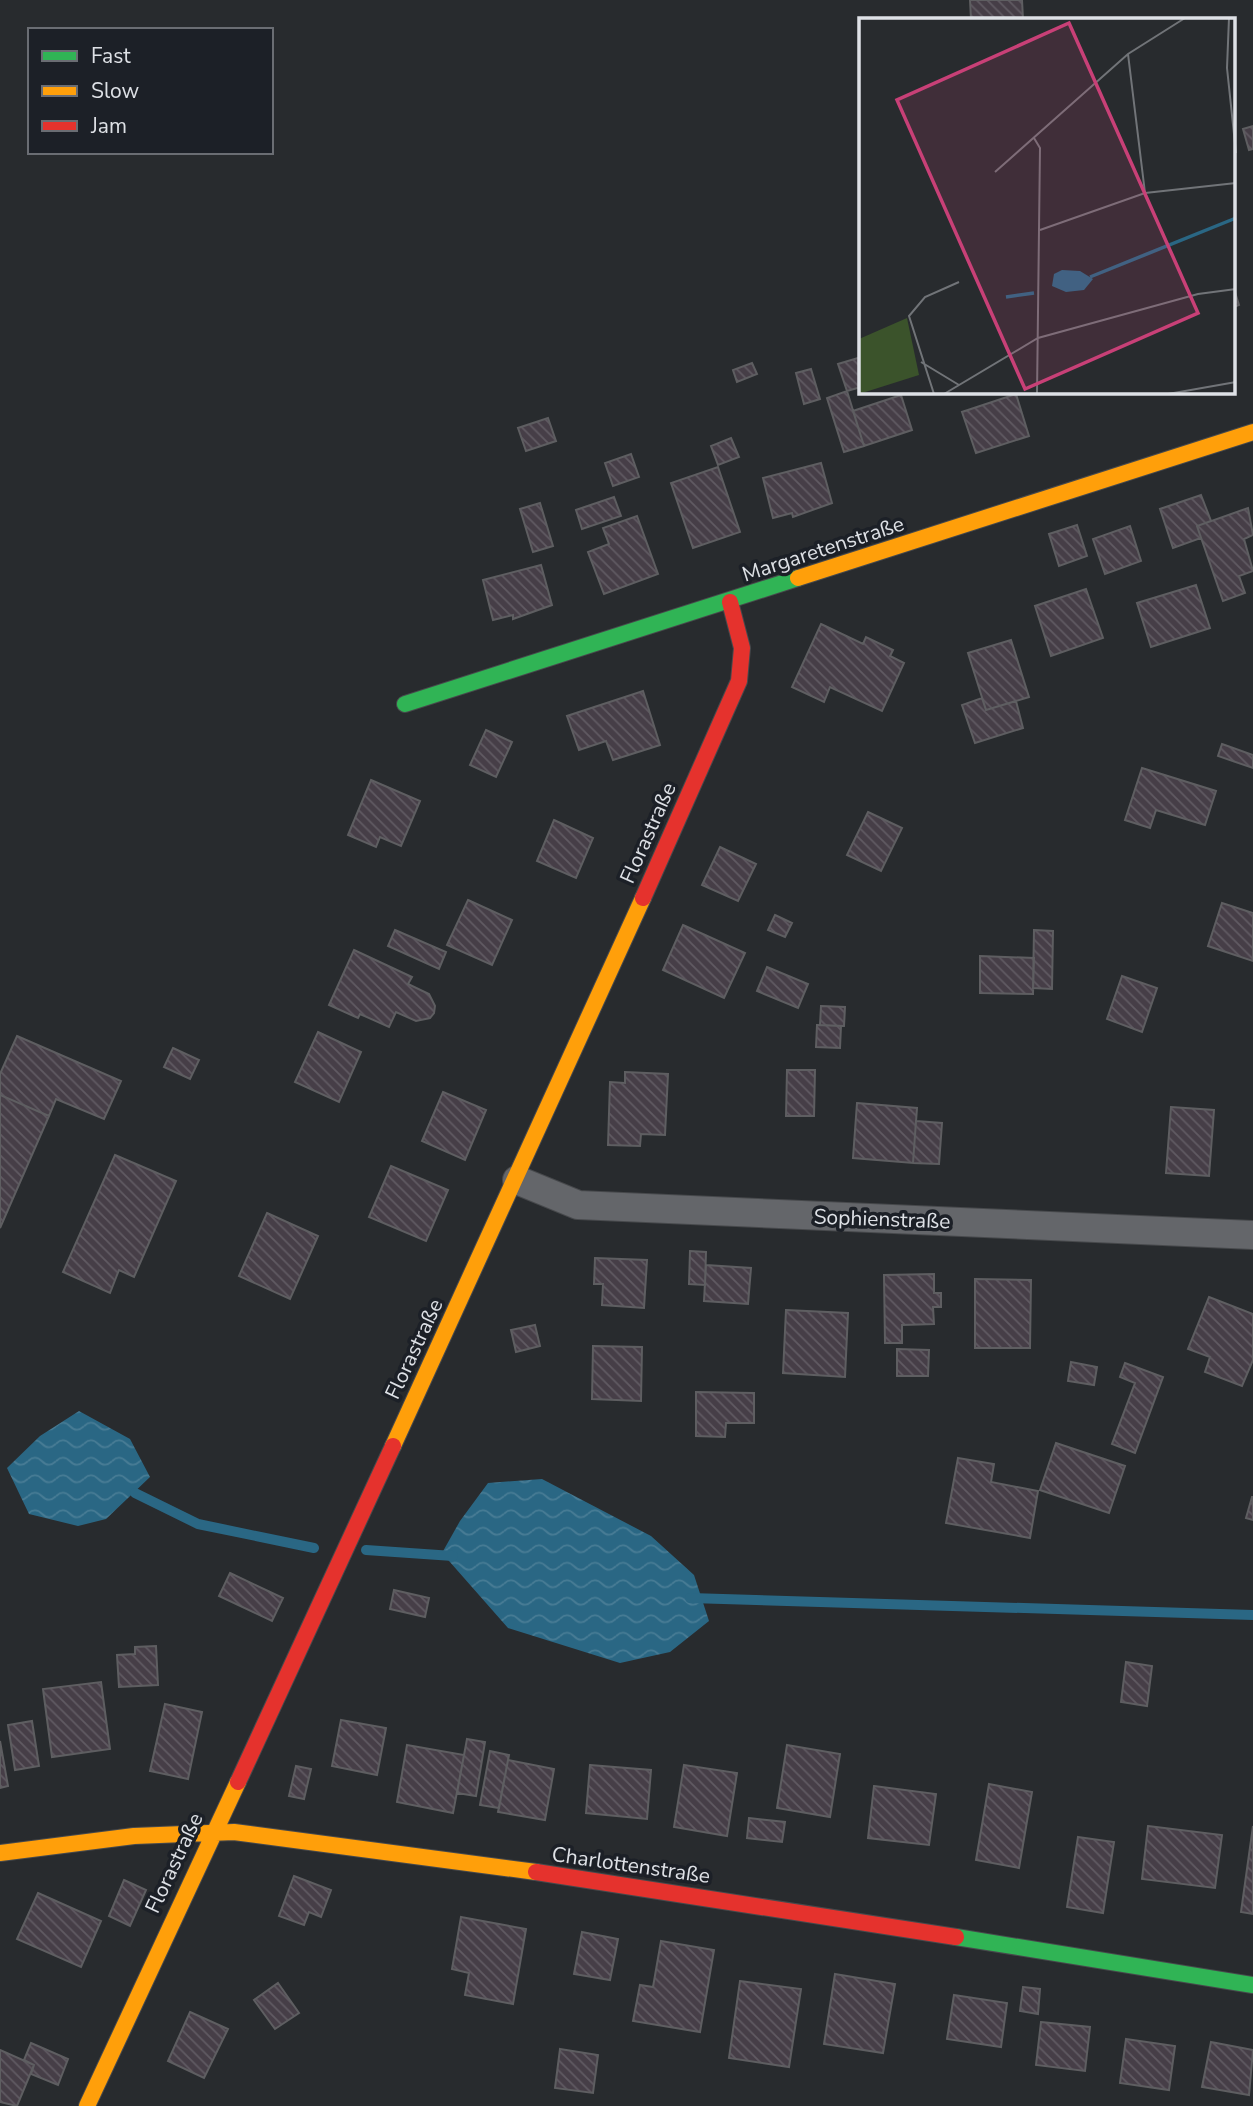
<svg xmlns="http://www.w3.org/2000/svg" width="1253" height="2106" font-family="'Nunito Sans',sans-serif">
  <defs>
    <pattern id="water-waves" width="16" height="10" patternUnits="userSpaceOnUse" patternTransform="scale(1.75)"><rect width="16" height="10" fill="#2a6784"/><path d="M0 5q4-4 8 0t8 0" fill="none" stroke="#487c95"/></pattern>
    <pattern id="building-back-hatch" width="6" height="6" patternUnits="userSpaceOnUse" patternTransform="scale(1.75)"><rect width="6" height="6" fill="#463e47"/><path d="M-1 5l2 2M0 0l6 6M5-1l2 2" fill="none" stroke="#605a62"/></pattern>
  </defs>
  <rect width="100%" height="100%" fill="#282b2e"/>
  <path fill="url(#water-waves)" d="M79,1411L130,1439L150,1477L106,1519L78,1526L29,1514L7,1468L40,1436Z
    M542,1479L651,1536L694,1575L709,1621L670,1652L620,1663L508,1628L442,1553L460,1521L488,1483Z"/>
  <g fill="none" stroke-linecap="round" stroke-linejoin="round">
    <path stroke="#2a6784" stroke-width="10" d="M135,1493L198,1524L314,1548
      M366,1550L453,1556
      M690,1598L1253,1615"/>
  </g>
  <path fill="url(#building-back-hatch)" stroke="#5e5e61" stroke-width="2" d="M970,0H1022L1023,19H971Z
    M1253,126V149L1249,150L1243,129Z
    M1234,289L1239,305L1234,307Z
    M861,357V387L847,391L838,364Z
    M752,363L757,374L737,382L733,370Z
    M811,369L820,399L804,404L796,373Z
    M847,391L864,446L844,452L827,398Z
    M1016,394L1029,436L976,453L962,412Z
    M901,395L912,430L864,446L853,411Z
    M548,418L556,441L526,451L518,428Z
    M731,438L739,457L718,465L711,446Z
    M631,454L639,477L613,486L605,463Z
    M821,463L832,503L793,517L792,513L773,518L763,478Z
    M718,467L740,532L693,548L671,483Z
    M1201,495L1211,521L1197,526L1201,538L1173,548L1160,509Z
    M614,497L621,516L582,529L576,510Z
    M540,503L553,546L533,552L520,509Z
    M1248,508L1253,535L1244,539L1253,571L1239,576L1245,593L1223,601L1197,526Z
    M637,516L658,574L604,594L588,552L609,544L603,528Z
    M1077,525L1087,556L1059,566L1049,534Z
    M1130,526L1141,561L1105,574L1093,539Z
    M541,565L552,605L513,619V615L493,620L483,580Z
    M1196,585L1210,628L1151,647L1137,603Z
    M1086,589L1103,638L1051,656L1035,606Z
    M821,624L863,644L866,637L893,650L890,656L904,663L882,711L830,687L824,702L792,687Z
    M1011,640L1029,697L986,710L968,653Z
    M643,691L660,745L613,760L606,741L579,750L567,716Z
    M982,698L986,710L1016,701L1023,728L975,743L962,705Z
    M486,730L512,742L496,777L470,765Z
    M1222,744L1253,755V768L1218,756Z
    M1142,768L1216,791L1205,825L1156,810L1150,828L1125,820Z
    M371,780L420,801L401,846L380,837L376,847L348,835Z
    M868,812L902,828L881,871L847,855Z
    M554,820L593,838L576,878L537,861Z
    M720,847L756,864L738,901L702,885Z
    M468,900L512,920L492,965L447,945Z
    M1222,903L1253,913V961L1208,946Z
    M775,915L792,923L785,937L768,930Z
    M683,925L745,953L724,998L663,970Z
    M395,930L446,952L439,969L388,946Z
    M1034,930L1053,931L1052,989L1033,988Z
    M354,950L412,977L408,984L429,994L435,1006L434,1013L430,1018L416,1021L396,1012L389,1027L360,1014L358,1018L329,1005Z
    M980,956L1034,958L1033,994L980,993Z
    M767,967L808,984L798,1008L757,991Z
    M1122,976L1157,988L1142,1032L1107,1019Z
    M821,1006L845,1007L844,1026L820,1025Z
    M817,1025L841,1026L840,1048L816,1047Z
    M318,1032L361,1052L339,1102L295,1082Z
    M17,1036L121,1081L104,1119L56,1099L49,1116L0,1095V1074Z
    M173,1048L199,1060L190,1079L164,1067Z
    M787,1070H815L814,1116H786Z
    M625,1072L668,1074L665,1135L641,1134L640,1146L608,1145L610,1082L625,1083Z
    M443,1092L486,1110L465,1160L422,1141Z
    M0,1095L49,1116L0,1228Z
    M857,1103L917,1108L913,1163L853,1158Z
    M1171,1107L1214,1110L1209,1176L1166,1173Z
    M916,1121L942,1123L939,1164L913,1163Z
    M115,1155L176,1181L134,1277L119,1270L110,1293L63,1272Z
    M391,1166L448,1190L426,1241L369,1217Z
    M267,1213L318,1236L290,1299L239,1276Z
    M690,1251L706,1252L705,1285L689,1284Z
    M595,1258L647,1260L644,1308L602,1305L603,1284H594Z
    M706,1265L751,1268L748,1304L704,1301Z
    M934,1274V1293H941V1307H933L934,1324L902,1325V1343H885L884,1275Z
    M975,1279L1031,1280L1030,1348H975Z
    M1209,1297L1253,1314V1360L1242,1386L1205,1372L1210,1357L1188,1349Z
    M786,1310L848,1313L845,1377L783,1373Z
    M535,1325L540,1346L516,1352L511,1330Z
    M593,1346L642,1347L641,1401L592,1399Z
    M897,1349L929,1350L928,1376H897Z
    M1071,1362L1097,1367L1094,1385L1068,1381Z
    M1125,1363L1163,1377L1135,1453L1112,1444L1135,1383L1120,1377Z
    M696,1392L754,1393V1423H726L725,1437L696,1436Z
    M1056,1443L1125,1466L1109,1513L1040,1490Z
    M958,1458L994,1464L991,1482L1038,1491L1030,1538L946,1523Z
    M1252,1497H1253V1520L1246,1518Z
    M230,1573L283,1598L272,1621L219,1596Z
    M394,1590L429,1598L425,1617L390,1609Z
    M156,1646L158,1685L119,1687L117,1655L135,1654V1647Z
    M1126,1662L1152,1666L1147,1706L1121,1702Z
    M101,1682L110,1749L52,1757L43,1689Z
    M165,1704L202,1712L188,1779L150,1771Z
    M341,1720L386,1728L377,1775L332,1766Z
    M32,1721L39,1766L15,1770L8,1725Z
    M467,1739L485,1742L476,1796L457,1793Z
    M0,1741L8,1786L0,1788Z
    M407,1745L464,1755L453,1813L397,1802Z
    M787,1745L840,1754L830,1817L777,1808Z
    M490,1751L509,1755L499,1808L480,1805Z
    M508,1760L554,1769L545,1820L498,1812Z
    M590,1765L651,1770L647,1819L586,1813Z
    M684,1765L737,1773L727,1836L674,1827Z
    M296,1766L311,1769L304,1799L289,1796Z
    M989,1784L1032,1792L1019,1868L976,1860Z
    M874,1786L936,1794L929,1845L868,1838Z
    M749,1818L785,1822L782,1842L747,1838Z
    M1148,1826L1222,1835L1215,1888L1142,1879Z
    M1253,1826V1914L1241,1912Z
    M1078,1837L1114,1842L1103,1913L1067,1907Z
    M294,1876L331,1890L321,1917L309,1912L304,1925L279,1916Z
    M124,1880L146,1890L130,1926L109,1916Z
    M38,1893L101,1921L81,1967L17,1939Z
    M461,1917L526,1929L513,2004L465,1995L469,1973L452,1969Z
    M582,1932L618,1939L610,1980L574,1974Z
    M661,1941L714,1950L700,2032L633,2021L640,1985L653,1987Z
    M835,1974L895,1984L883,2053L824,2044Z
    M740,1981L801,1989L789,2067L729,2058Z
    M278,1983L299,2013L275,2029L254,2000Z
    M1023,1987L1040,1989L1038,2014L1020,2011Z
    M954,1995L1007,2003L1001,2047L947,2039Z
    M190,2012L228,2029L204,2078L168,2061Z
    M1041,2022L1090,2027L1085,2071L1036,2065Z
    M1126,2039L1175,2046L1169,2090L1120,2083Z
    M1211,2042L1253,2050L1249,2095L1202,2087Z
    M31,2043L68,2059L58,2085L31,2074L34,2065L24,2060Z
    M560,2049L598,2055L593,2093L555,2088Z
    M0,2050L34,2065L17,2106L0,2102Z"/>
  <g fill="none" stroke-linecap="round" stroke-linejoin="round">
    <defs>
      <path id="street" d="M517,1180L578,1205L1253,1235"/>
      <path id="fast" d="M405,704L798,578
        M956,1937L1253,1985"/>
      <path id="slow" d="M798,578L1253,432
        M393,1446L643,898
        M0,1853L134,1836L234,1832L536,1872
        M87,2106L238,1782"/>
      <path id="jam" d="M643,898L739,681L742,648L730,602
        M238,1782L393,1446
        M536,1872L956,1937"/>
    </defs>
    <use href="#street" stroke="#47494c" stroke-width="30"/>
    <use href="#fast" stroke="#47494c" stroke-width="18"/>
    <use href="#slow" stroke="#47494c" stroke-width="18"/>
    <use href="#jam" stroke="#47494c" stroke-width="18"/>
    <use href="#street" stroke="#64666a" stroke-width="28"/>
    <use href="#fast" stroke="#30b455" stroke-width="16"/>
    <use href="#slow" stroke="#ff9f0a" stroke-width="16"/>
    <use href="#jam" stroke="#e5322d" stroke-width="16"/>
  </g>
  <g text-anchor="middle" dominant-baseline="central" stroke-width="7" stroke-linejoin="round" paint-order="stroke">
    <g font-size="21" fill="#dee1e6" stroke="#1c2027">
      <text transform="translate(823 549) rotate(-18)">Margaretenstraße</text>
      <text transform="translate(648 833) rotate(-66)">Florastraße</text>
      <text transform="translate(882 1219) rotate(2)">Sophienstraße</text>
      <text transform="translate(414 1349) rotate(-65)">Florastraße</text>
      <text transform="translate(174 1863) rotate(-65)">Florastraße</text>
      <text transform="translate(631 1865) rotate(8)">Charlottenstraße</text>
    </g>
  </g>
  <g transform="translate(859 18)">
    <rect width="376" height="376" fill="#282b2e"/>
    <path d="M48,300L60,357L0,376V321Z" fill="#3b532b"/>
    <path d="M203,252L221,253L234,261L225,272L207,274L193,268L195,256Z" fill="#2a6784"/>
    <path fill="none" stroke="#2a6784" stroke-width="3.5" d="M231,259L377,200M147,279L175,275"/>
    <path fill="none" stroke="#717478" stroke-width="2" d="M370,0L368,50L377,135M269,36L286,175M175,120L181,130L178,376M136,154L269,36L326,0M181,212L286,175L377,165M62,344L100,367M75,376L50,298L66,279L100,264M85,376L179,320L339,276L377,271M309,376L377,364"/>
    <path fill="#c84077" fill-opacity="0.15" stroke="#c84077" stroke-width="3.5" d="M210,5L339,295L166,371L38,82Z"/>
    <rect width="376" height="376" fill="none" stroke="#dee1e6" stroke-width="3.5"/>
  </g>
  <rect x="28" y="28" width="245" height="126" fill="#1c2027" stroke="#6a6d73" stroke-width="2"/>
  <rect x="42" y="51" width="35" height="10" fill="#30b455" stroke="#6a6d73" stroke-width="2"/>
  <text x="91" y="63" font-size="21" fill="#dee1e6">Fast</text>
  <rect x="42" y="86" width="35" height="10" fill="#ff9f0a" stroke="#6a6d73" stroke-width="2"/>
  <text x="91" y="98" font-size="21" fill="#dee1e6">Slow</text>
  <rect x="42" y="121" width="35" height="10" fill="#e5322d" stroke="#6a6d73" stroke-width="2"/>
  <text x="91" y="133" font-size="21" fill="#dee1e6">Jam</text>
</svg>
